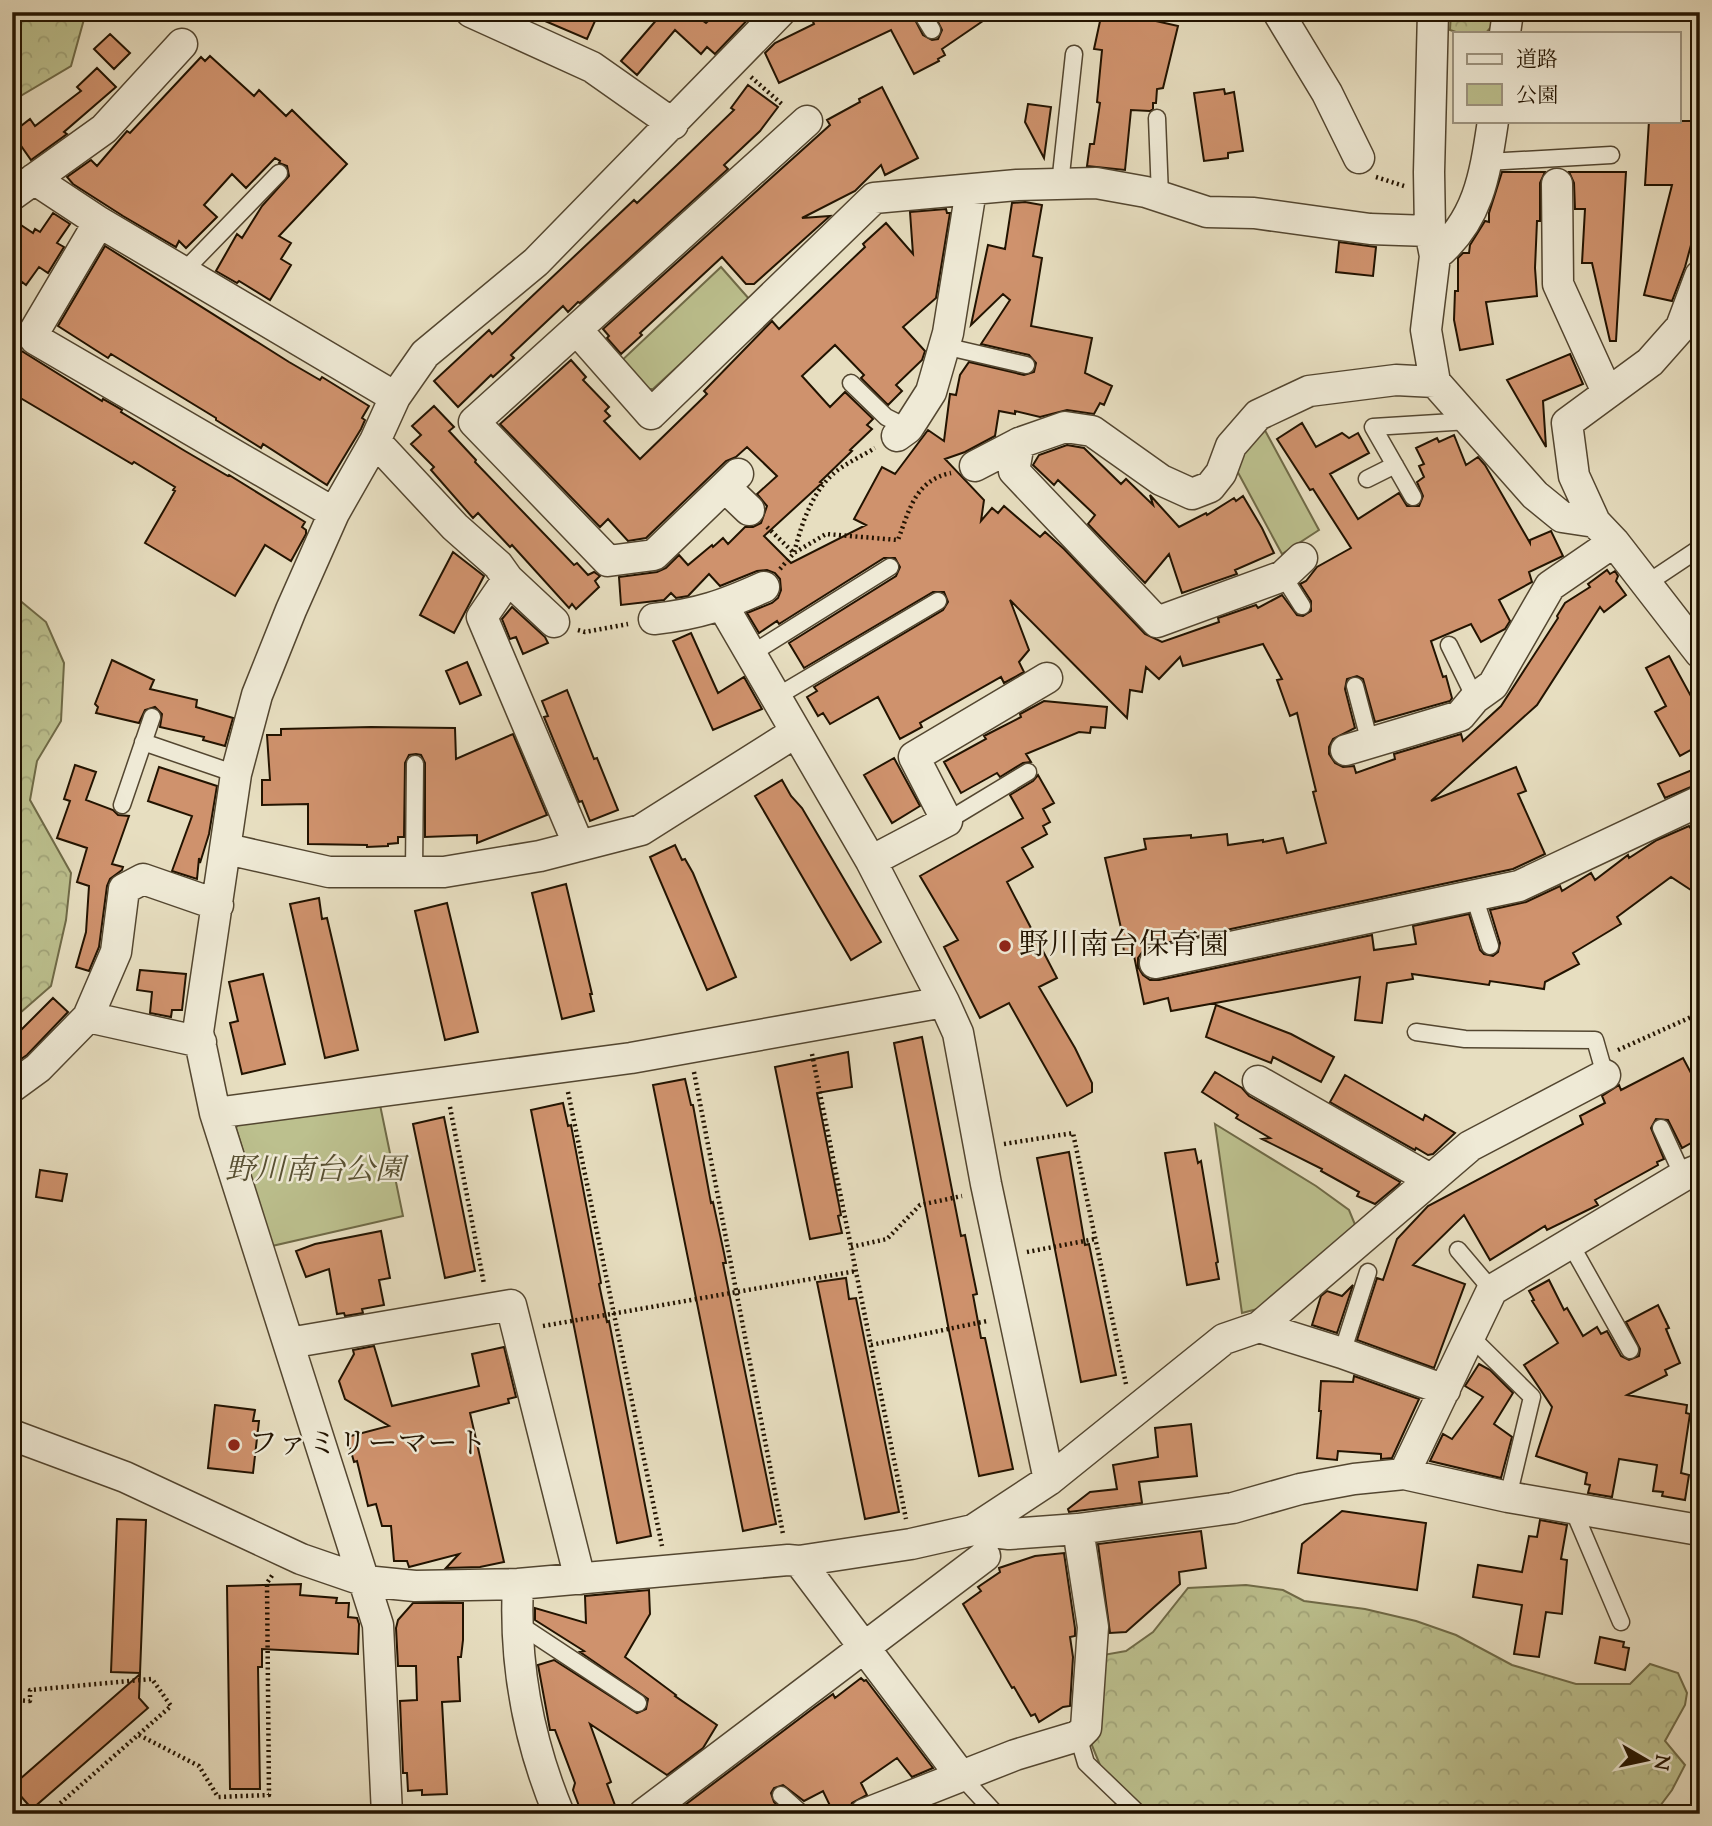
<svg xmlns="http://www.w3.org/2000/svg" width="1712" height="1826" font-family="'Sorts Mill Goudy','Noto Serif JP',serif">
  <defs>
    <pattern id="forest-crowns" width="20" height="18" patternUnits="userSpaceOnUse" patternTransform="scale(1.75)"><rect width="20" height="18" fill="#bcc08e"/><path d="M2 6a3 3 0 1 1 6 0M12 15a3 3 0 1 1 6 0" fill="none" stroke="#a1a479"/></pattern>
  </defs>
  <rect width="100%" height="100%" fill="#e7dec0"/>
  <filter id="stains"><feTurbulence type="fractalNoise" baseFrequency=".00286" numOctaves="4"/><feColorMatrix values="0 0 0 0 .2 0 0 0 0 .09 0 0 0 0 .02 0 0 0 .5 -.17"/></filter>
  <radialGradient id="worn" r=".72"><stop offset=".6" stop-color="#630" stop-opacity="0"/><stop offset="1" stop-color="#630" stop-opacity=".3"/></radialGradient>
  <path fill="#bcc08e" stroke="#6f6a47" stroke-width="2" d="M721,267L750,300L653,389H639L618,364Z
    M1261,423L1319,530L1282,554L1235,467Z
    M379,1100L403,1216L272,1246L236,1128L241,1118Z
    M1215,1124L1316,1186L1349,1210L1356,1227L1265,1307L1242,1313Z"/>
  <path fill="url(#forest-crowns)" stroke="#6f6a47" stroke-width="2" d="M12,12H86L71,66L12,101Z
    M1451,12H1494L1491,27L1486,33H1459L1450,30Z
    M12,594L46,622L64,663L61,721L37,761L30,800L71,873L66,920L51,986L12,1020V908L16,861L12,859Z
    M1246,1585L1283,1590L1304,1601L1365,1609L1416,1621L1456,1635L1512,1665L1576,1684H1630L1650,1664L1678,1673L1687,1693L1685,1705L1665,1741L1685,1765L1672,1790L1654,1814H1120L1091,1743L1103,1655L1126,1651L1153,1632L1188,1588Z"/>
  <path fill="#cf926d" stroke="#221300" stroke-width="2" d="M524,12H599L587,39Z
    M654,12H691L706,23L718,12H755L715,54L707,47L701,54L675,30L637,75L621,61L659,17Z
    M809,12H911L923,35L932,40L938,39L942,30L933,12H996L942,49L945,55L938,59L939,61L914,74L891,30L779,83L765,53L775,43L814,24Z
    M1102,12H1116L1178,26L1163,88L1157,89L1156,103H1153V109L1150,111L1131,110L1125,170L1087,166L1090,144H1094L1100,103L1097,102L1102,50L1094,49Z
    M110,34L130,53L114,69L94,49Z
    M210,56L254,96L259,90L286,116L292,110L347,164L279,236L291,243L281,259L291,265L270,300L239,281L237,283L216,271L237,234L242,238L262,206L289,176L287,166L279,163L280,161L275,158L246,188L232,174L204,205L217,217L186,248L179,241L176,247L123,216L73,184L67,177L91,160L97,166L127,131L130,133L201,57L205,61Z
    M97,68L116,87L64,132L67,134L31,160L12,133L30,119L35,126L81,91L77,87Z
    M748,85L778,107L760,131L724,165L728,169L580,303L578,302L568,312L563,306L511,355L514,358L493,377L491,375L458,407L434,381L489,330L492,334L634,200L637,203L677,165L734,110L731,108Z
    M882,87L918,158L885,175L881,165L855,191L802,218L830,216L754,284H746L722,257L640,333L642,335L621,354L607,338L609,336L603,329L830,125L827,120L860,102L859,99Z
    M1224,89L1225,94L1234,92L1243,151L1228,153V158L1204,161L1194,93Z
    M1028,104L1051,107L1044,158L1025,122Z
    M1649,121H1695L1692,152L1697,167L1700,168V212L1685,267L1672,301L1644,295L1672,185H1645Z
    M1502,172H1545L1540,183V221H1537L1535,268L1537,296L1486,302L1493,344L1460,350L1454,320L1455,291H1458V258L1463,253H1469L1470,245L1485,221L1489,222V213Z
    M1569,172H1626L1616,341H1610L1592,263H1582L1585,209H1575L1574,183Z
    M1025,202L1042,205L1033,256L1042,258L1031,326L1092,338L1085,373L1112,386L1104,405L1100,403L1094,414L1067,410L1040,417L1015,411V414L999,411L995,436L965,452L945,459L984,500L981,521L992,508L998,513L1004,506L1040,537L1045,532L1064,549L1145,634L1162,642L1219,622L1218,618L1256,605L1258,608L1282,595L1297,615L1303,616L1311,611V601L1300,584L1306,581L1317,567L1351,548L1313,489L1310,490L1277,439L1302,423L1316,447L1342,433L1349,438L1358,433L1369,453L1330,474L1358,519L1399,493L1407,506H1419L1423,496L1417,482L1424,477L1419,466L1424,464L1416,448L1437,438L1439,442L1454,435L1466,465L1478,457L1485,465L1530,543V540L1551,531L1563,556L1529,572L1532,582L1499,600L1510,621L1505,629L1481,642L1471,624L1431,641L1443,677L1446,676L1452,698L1450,701L1375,722L1363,679L1357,676L1347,679L1345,689L1355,728L1333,739L1329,747V754L1335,763L1343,767L1354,766L1356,773L1395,759L1394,754L1461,734L1463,741L1501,706L1558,618L1557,616L1565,603L1590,587L1588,584L1607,570L1610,574L1615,571L1618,576L1616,581L1626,595L1604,612L1600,607L1537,705L1431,801L1516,767L1526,791L1518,794L1545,854L1513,869L1151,946L1143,951L1138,958V967L1143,975L1150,980H1159L1372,935L1374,950L1416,944L1413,926L1469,914L1480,950L1484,954L1493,956L1498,952L1500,943L1490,910L1526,902L1560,886L1562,891L1591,873L1595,880L1628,855L1629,858L1657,840L1689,826L1700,842V896L1671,877L1617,917L1621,924L1573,953L1579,964L1545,982L1544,989L1490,981L1489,985L1412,974L1413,979L1387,983L1382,1023L1355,1020L1360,977L1171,1011L1168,998L1144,1004L1133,951L1124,952L1121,928L1105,858L1146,849L1144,839L1191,835V838L1227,834L1228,845L1263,840V842L1283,838L1287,853L1326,843L1313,792L1316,791L1297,713L1290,716L1277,680L1282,679L1263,644L1183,666L1180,657L1159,679L1146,667L1142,692L1130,690L1127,718L1010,600L1029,650L1019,662L1024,672L1004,683L1001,677L920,723L922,727L900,739L878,697L830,724L823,713L818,716L807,697L817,691L814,687L943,610L948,602L944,592H933L804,668L789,643L896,576L900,567L895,558H884L779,624L777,621L759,633L747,613L772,603L778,598L781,590L780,579L775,573L767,570L757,571L720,586L709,574L688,596L676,598L671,593L664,600L621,605L619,577L657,572L666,568L679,555L688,565L712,545L713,547L723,538L728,544L745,527H753L761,523L767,506L757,494L777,476L747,447L736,457L726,461L646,538L628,541L608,519L600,527L500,424L571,360L586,377L583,380L609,407L605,411L610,416L604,421L640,459L707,394L704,391L772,321L779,329L865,247L863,244L886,223L913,254L910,212L946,209L947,213H950L936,298L903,327L925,351L922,360L896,385L902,391L888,405L861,378L864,375L835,345L802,376L830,407L845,392L873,419L867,425L872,429L850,450L852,451L820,482L822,483L764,536L791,563L866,525L854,519L882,467L895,474L928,430L944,441L950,394L956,395L960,375L969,362L1024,375L1034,372L1036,363L1029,355L981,344L1010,300L1003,294L971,325L988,245L1005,249L1012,203Z
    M53,213L70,224L57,243L64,247L48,273L39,267L26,285L22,282L12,299V219L33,233L35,229L40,232Z
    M1339,242L1376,247L1373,276L1336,272Z
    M105,246L289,362L320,380L322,377L369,406L362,418L365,420L361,429L327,485L263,444L261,448L216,420V418L111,354L108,358L58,326Z
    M12,345L102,401L103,399L122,410L121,412L185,451L228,476L229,475L305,522L302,527L306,530V534L291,561L265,545L235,596L145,543L175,491L173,490L175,487L134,462L132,464L12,393Z
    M1570,354L1583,384L1543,401L1546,447L1507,380Z
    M434,406L454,427L449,431L476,460L475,462L574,565L577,563L588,575L594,572L600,576L595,581L599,587L576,609L572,604L569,608L512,545L510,547L478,513L473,518L431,470L434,467L411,444L421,435L412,426Z
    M1067,445L1084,448L1121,484L1126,479L1153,505L1150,495L1179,527L1206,513L1207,515L1234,498L1236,501L1243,496L1262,528L1274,553L1235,570L1237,574L1182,593L1169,554L1145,583L1088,524L1095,515L1058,480L1054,485L1033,465L1039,455Z
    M453,552L484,576L454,633L420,615Z
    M512,607L545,637L548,643L523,654L516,637L510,639L502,619Z
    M691,633L718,693L744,677L762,709L713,730L673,641Z
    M1669,656L1693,700L1700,696V745L1680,756L1655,712L1666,706L1646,668Z
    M112,660L154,680L150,689L197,700L196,707L233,718L225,746L203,740L204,737L160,727L162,714L155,707L145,710L139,723L96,713L98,707L95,704Z
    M467,662L481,695L460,704L446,671Z
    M567,690L594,759L597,758L618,810L590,821L582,801L579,802L544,717L548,716L542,701Z
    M1044,701L1107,707L1105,728L1091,727L1090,733L1079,732L1026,754L1031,762L1023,763L1000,777L997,773L961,793L944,762L986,739L984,736L1021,717L1020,714Z
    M371,727L455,728L456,759L513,734L547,815L477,843V835L425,837V763L421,755L416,754L409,755L405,763L404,837H398V843L388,844V846L367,847V845L308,844V804L262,805V780H270L267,735H281V729Z
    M894,758L920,806L892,823L864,775Z
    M75,765L96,772L86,800L113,810L118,815L129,816L112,864L123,867L122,870L110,879L107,886L99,947L89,971L76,967L86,932L89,886L77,882L87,848L57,838L70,801L64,799Z
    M159,767L217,786L209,834L200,863L199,858L197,879L172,871L192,816L148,801Z
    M1692,770L1698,784L1665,798L1658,784Z
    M1038,775L1054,803L1043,809L1050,822L1043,826L1047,834L1022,848L1033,867L1007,882L1057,978L1039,987L1075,1048L1092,1083V1092L1067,1106L1009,1003L980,1018L944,947L958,940L920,876L1023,818L1010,795L1033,781Z
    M782,780L791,796L802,808L881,942L851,960L755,796Z
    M675,845L682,860L685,859L693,873L736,977L707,990L650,857Z
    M566,884L592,994H590L594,1011L562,1019L532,893Z
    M319,898L322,919L327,918L358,1050L325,1058L290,904Z
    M447,903L478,1032L445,1040L415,911Z
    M140,970L186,974L182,1010H172L171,1017L150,1013L152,992L137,990Z
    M263,974L285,1064L242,1074L230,1023L238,1021L229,982Z
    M53,998L68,1012L27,1055L12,1065V1039Z
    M1216,1005L1291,1034L1334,1057L1321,1082L1273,1057L1271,1063L1206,1037Z
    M922,1037L961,1236L965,1235L971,1265L977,1294L973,1295L981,1338H985L1013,1469L979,1476L950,1336L894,1043Z
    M848,1052L852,1087L817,1093L841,1215L838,1216L842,1233L810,1239L775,1067Z
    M1683,1058L1700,1090V1138L1682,1148L1668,1120L1656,1119L1651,1128L1664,1159L1657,1162L1658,1165L1595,1200L1598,1205L1547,1230L1545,1226L1490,1260L1464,1215L1413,1265L1465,1284L1434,1368L1357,1340L1377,1278L1383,1280L1397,1239L1428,1206L1583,1124L1580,1116L1605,1103L1602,1096L1619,1085L1621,1090Z
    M1215,1072L1242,1088L1249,1096L1400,1182L1399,1184L1375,1204L1357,1196L1359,1192L1321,1171L1322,1169L1262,1139L1270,1138L1236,1118L1238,1115L1202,1092Z
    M1345,1075L1423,1120L1425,1115L1455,1133L1433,1154L1428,1155L1416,1148L1415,1150L1330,1102Z
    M685,1079L691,1105H693L711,1203L713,1202L724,1253L726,1263H723L776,1524L743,1531L653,1085Z
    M563,1103L568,1126L571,1125L601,1283L599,1284L607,1322L609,1321L651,1536L617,1543L531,1110Z
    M444,1117L475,1271L445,1278L413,1124Z
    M1195,1149L1198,1163L1201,1161L1218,1262L1216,1263L1219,1279L1187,1285L1165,1153Z
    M1069,1152L1085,1245L1089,1244L1116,1375L1081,1382L1037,1158Z
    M40,1170L67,1174L62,1201L36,1197Z
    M381,1231L390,1278L379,1280L384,1305L362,1309L363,1313L345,1316L344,1313L337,1314L329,1269L306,1277L296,1251L315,1244Z
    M846,1278L849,1299L856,1298L899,1512L865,1519L817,1282Z
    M1549,1280L1564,1310L1567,1308L1583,1336L1597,1327L1601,1334L1607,1331L1621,1356L1629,1360L1639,1356L1640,1349L1626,1322L1658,1305L1669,1328L1666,1329L1680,1363L1665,1370L1667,1375L1627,1395L1687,1405L1686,1413L1690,1414L1681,1473L1689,1475L1685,1500L1662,1496L1663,1492L1653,1491L1657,1465L1619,1459L1612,1497L1588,1493L1590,1485L1585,1484L1587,1473L1536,1456L1552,1407L1524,1365L1558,1343L1532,1301L1534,1300L1529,1291Z
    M1353,1285L1337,1333L1312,1325L1321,1296L1327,1291L1342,1296Z
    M374,1346L392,1406L479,1386L472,1354L504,1347L516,1397L508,1399L509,1403L470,1413L504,1562L480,1567L446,1568L459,1554L409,1567L407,1561H394L391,1526H382L376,1504L368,1506L357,1461L354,1462L347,1437L389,1426L345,1399L339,1381L354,1354L353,1350Z
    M1479,1364L1490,1370L1513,1393L1494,1424L1512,1437L1501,1478L1430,1461L1443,1434L1452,1439L1483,1397L1465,1386Z
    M1354,1376L1419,1399L1392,1458L1381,1459V1454L1338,1451L1337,1460L1317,1458L1321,1411H1319L1321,1381L1353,1382Z
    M215,1405L255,1410L253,1421H259L253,1473L208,1468Z
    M1191,1424L1197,1476L1139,1482L1142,1503L1069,1512L1068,1509L1090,1492L1117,1489L1113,1465L1158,1457L1155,1428Z
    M1342,1511L1426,1523L1417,1590L1298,1573L1302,1544Z
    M117,1519L146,1520L140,1673L111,1672Z
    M1540,1520L1567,1525L1561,1559L1567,1560L1562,1614L1546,1612L1539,1657L1514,1654L1522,1605L1473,1597L1478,1565L1522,1572L1529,1536L1537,1537Z
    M1201,1531L1206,1568L1179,1572L1180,1584L1126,1632L1110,1633L1098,1544Z
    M1064,1553L1075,1628V1636L1070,1637L1073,1657L1070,1706L1063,1707L1039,1722L1035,1714L1031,1716L1014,1687L1012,1688L963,1604L981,1591L978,1587L1000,1572L999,1568L1035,1556Z
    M301,1584L300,1595L337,1598L336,1603H349L348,1617L357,1618L359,1624L358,1654L262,1649V1667H258L260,1789H230L227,1586Z
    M649,1590L650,1614L625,1657L676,1695L675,1696L717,1725L703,1748L667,1775L590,1724L611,1782L607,1784L616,1808L601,1814H582L573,1790L575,1783L555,1730H550L538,1665L554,1660L637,1713L646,1709L648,1699L580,1652L584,1651L535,1620V1608L586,1623L585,1596Z
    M413,1603H463V1640L461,1657H458L460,1701L442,1702L447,1794L422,1795V1790L408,1791L407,1773H403L400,1701L417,1700L416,1666H398L396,1628L398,1620Z
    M1600,1637L1624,1642L1623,1647L1629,1648L1625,1670L1595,1663Z
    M140,1674L139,1698L148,1708L32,1809L12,1786Z
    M861,1678L864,1681L866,1680L933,1768L912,1777L897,1758L861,1783L867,1795L852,1803L848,1814H834L823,1791L804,1801L783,1785L774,1788L771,1793L774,1802L784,1812L781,1814H673L815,1707L833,1694L835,1698Z"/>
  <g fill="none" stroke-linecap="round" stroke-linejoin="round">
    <defs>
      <path id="service" d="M921,12L932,30
        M1157,118L1160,196
        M1487,162L1611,155
        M1060,184L1074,54
        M184,271L279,173
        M944,346L1026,365
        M851,383L886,417L908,428
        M1367,479L1395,465
        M1413,497L1373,427L1469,421
        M1283,576L1302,606
        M1646,584L1700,548
        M1449,645L1475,698
        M751,654L890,567
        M1355,686L1370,743
        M776,697L938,601
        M143,742L236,774
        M122,805L152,717
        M947,821L1028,772
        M414,872L415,764
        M1474,896L1490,946
        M1416,1032L1465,1039L1595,1040L1605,1075
        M1661,1128L1683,1176
        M1571,1245L1630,1350
        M1458,1250L1492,1290
        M1470,1336L1532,1397L1508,1497
        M1342,1353L1368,1272
        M1572,1507L1621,1622
        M517,1623L638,1703
        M1078,1736L1086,1763L1139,1814
        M961,1776L996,1814
        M781,1795L802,1814"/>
      <path id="minor" d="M471,12L592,67L673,124
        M1278,12L1327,93L1359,158
        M1433,12L1429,172L1430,231L1435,256L1426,330L1435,382L1535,495L1562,517L1595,522
        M1505,33L1508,12
        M34,179L99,222
        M1557,184L1558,284L1607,392
        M12,195L104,129L182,44
        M1435,256C1479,220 1485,174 1493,121
        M1700,276L1681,327L1650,362L1567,423L1574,476L1595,522L1614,542L1700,653
        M577,330L651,414L874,198L1017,185L1096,183L1146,192L1207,212L1254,213L1370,229L1430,231
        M897,436L908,428L931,392L948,333L971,190
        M375,441L455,527L498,565L508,579L554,622
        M975,466L1019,443
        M738,474L654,555L608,561L474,422L807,121
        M725,487L749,510
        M334,513L35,339L34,332L99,222L395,397
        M1302,558L1283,576L1157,622L1014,471L1019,443L1065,427L1092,431L1161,480L1192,494L1210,487L1221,473L1231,446L1258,415L1309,391L1396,380L1435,382
        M508,579L482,617L579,846
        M723,606L871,861L944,1002L958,1033L986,1184L1049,1480
        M654,619C699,614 724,605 764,587
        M1346,750L1460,716L1475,698L1493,685L1550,586L1614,542
        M227,849L329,872H444L540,856L641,830L796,732
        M871,861L947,821L914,757L1047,678
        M1155,963L1519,886L1700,801
        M88,1017L201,1042
        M1258,1081L1430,1179
        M12,1087L38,1068L88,1017L116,952L124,889L143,879L218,905
        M215,1113L631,1058L944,1002
        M1259,1327L1342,1353L1445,1390
        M289,1343L511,1305L580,1579
        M12,1435L125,1477L301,1559L365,1581L415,1586L518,1584L788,1560L799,1561L911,1544L973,1530L1009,1534L1078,1529L1233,1508L1300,1489L1354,1479L1404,1474L1508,1497L1699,1530
        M1404,1474L1492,1290L1683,1176L1700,1169
        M973,1530L1049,1480L1224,1339L1259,1327L1470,1146L1605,1075
        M799,1561L961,1776
        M518,1584C514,1663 528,1740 559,1814
        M387,1814L378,1625L215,1113L198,1032L236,774L257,695L291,610L334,513L375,441L395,397L425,354L536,262L780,12
        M644,1814L985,1556
        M865,1814L1015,1755L1078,1736L1086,1728L1093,1627L1078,1529"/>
    </defs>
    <use href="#service" stroke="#534630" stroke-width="19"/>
    <use href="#minor" stroke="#534630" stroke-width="33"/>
    <path stroke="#221300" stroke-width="4.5" stroke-dasharray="2 3.5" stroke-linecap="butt" d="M751,77L784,106
      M1376,177L1404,186
      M767,527L794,553C801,526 811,494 833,474C844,464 862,456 875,448
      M780,569L794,553L826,534L898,540C909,511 915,480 951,473
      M578,630L585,632L628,624
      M1618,1050L1700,1013
      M812,1054L906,1519
      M694,1072L783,1534
      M568,1092L662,1546
      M450,1107L484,1284
      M1004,1144L1073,1133L1126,1384
      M851,1247L887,1239L920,1205L962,1196
      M1027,1252L1095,1239
      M543,1326L856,1271
      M871,1345L987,1321
      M12,1700L30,1701V1690L152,1679L171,1706L48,1814
      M139,1735L199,1766L218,1797L269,1795L267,1583L273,1574"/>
    <use href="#service" stroke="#efead6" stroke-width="16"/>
    <use href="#minor" stroke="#efead6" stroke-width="30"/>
  </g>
  <g fill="#8f2418" stroke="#efead6" stroke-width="2.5">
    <circle cx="1005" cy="946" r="7"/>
    <circle cx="234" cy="1445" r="7"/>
  </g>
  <g text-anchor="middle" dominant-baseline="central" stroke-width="5" stroke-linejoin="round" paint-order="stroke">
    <g font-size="30" fill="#221300" stroke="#efead6" text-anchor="start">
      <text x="1019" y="946">野川南台保育園</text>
      <text x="248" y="1445">ファミリーマート</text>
    </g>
    <g font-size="30" font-style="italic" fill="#585032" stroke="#efead6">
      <text x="315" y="1171">野川南台公園</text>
    </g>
  </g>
  <rect width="1712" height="1826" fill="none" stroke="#e7dec0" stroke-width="42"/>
  <rect x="14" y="14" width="1684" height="1798" fill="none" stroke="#221300" stroke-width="3.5"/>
  <rect x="21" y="21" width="1670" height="1784" fill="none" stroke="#221300" stroke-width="2"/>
  <rect x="1453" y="32" width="228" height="91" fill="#efead6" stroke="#9d9480" stroke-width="2"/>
  <rect x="1467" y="54" width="35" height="10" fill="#efead6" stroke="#9d9480" stroke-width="2"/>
  <text x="1516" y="66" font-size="21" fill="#221300">道路</text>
  <rect x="1467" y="84" width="35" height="21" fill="#bcc08e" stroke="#9d9480" stroke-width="2"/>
  <text x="1516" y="102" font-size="21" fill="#221300">公園</text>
  <g transform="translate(1646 1760) rotate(99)" stroke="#efead6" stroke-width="5" paint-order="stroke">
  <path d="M0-5L12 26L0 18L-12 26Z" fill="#221300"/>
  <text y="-10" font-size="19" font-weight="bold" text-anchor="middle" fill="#221300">N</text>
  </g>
  <rect width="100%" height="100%" filter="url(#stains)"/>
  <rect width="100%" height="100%" fill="url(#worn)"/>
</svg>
